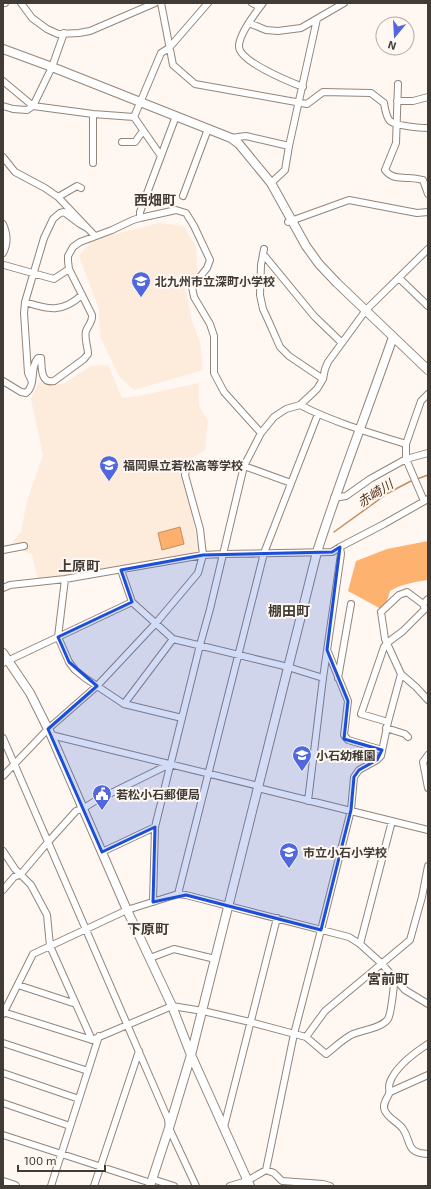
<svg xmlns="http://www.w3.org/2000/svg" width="431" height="1189" font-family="'Exo 2','Noto Sans JP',sans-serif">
  <rect width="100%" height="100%" fill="#fef7f2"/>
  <path fill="#fdebdc" d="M159,223L183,226L196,246L197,272L185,288L192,321L200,342L203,370L134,390L119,376L100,336L99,309L79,256L92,240Z
    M108,365L122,398L139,396L199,383V406L208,421L205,450L182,464L199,552L38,580L32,554L20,550L3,553V548L9,546L21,532L27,501L43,455L31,399L39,382L54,385L65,383L91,366Z"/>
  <path fill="#feb26f" d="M428,541V580C414,582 402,584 390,591L386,604L383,610L348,591L356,561L387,549Z"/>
  <path fill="#fdb06e" stroke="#c58d5d" d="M180,527L184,544L162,550L158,533Z"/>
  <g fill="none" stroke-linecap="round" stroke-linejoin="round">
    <path stroke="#c58d5d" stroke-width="1.5" d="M417,479L428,475
      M334,532L388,493L413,480"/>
    <defs>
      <path id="street" d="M3,3H5
        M21,3L32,18L47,29L58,34L79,33L90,31L155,3
        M161,3L173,65L195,84L307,104L323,92L371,93L384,103C385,109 386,117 390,121C396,126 421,128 428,128
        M252,3L260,7
        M263,3C256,12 239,35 239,46C238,61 290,82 303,87
        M249,23L266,30L278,31L301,28L344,3
        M3,81L33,106L93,114L134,117
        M398,84L396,143L385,170C392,179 399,177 409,178C414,178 418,179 423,180L428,194
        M397,101H413L428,97
        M3,106L13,109L27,110L33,106L52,67L64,33
        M93,114V163
        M134,117L161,53L169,48L208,3
        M134,117L161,156
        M231,138L246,136L289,146
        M122,142H135L143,131
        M3,157L15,172L45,188L58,197L95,236
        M271,183L285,170L289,146L317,19
        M183,196L208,129
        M58,197L77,186L81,188
        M140,218V212L176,116
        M288,222L349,200L417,213L428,212
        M3,224C7,233 8,244 3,253
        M264,249L261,265L260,295L263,309L269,322L280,347L289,356L323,379
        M263,254L314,316L342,343
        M4,265L54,279L69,269
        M399,278L428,306
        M25,302C49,310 62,313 82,295
        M3,381L21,392L26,393C37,384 29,368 38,358H41C42,367 40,384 54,381L84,359L88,354C88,347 84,338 86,331C88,325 93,322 92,315L69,269L68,261V256L73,247L80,242L112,230L133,220L140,218L176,210L186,213L194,226L210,260L207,268L192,287L194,297L210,324L214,336V373L224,392L261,433
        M32,382L28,373L24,313L25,302L44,238L53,219L60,213L64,212L80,224L87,228
        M300,405C333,422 370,433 406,444
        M334,498L346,496L370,479L406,459L428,453
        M424,501L406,459V444L421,401L428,394
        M3,550L24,546
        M121,570L132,602L173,639L288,667L323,678
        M65,579L58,637L69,662L75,670L85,678L124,704L182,718
        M3,588L10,585L65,579L203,555L223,554L332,552L340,547L384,524L428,499
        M381,612L385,639L401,674L416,687L428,700
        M381,612L399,595L407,592L423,604L428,599
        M328,652L348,701L344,735L348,740L382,750
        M3,663L132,602
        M338,678L351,604
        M124,704L173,639
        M388,722L361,714L384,647L387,643L403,631L425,609L423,604
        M386,728L405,734L408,737
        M51,735L259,786
        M3,738L168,1119L169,1128L196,1186
        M428,755L423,762L428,788
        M3,776L48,729L97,686L156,623L198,573L203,555L200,529L185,475L186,471L188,468L225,462L244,466L291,483
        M258,788L428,830
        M308,801L323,678L341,554L340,547
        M3,851L15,869L31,885L47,915L50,946L92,1040
        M102,852L155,827
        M3,890L14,877L21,874L48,842L76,811L84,808L95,801L170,764
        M178,894L264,553L318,414
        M153,902L155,827L200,645L210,609L244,466L261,433L274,417L286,409L300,405L317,389L323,379L325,369L328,362L366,310L428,249
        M360,944L392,821
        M150,958L174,949L215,959
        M18,985L76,1004
        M3,1012L92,1040L172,1006L203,1011L250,1022L306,1037L326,1054C334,1048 342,1040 351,1035C361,1030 381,1029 388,1019C392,1012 393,988 395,979
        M3,1014L33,954L127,910L178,894L186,895L349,937L360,944L381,963L405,990L428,1004
        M306,1037L325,1011L410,940L422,897L428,866
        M3,1043L88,1071
        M428,1044C414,1053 396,1066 390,1082C388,1087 390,1090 389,1094C386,1100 382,1105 385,1111C389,1119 398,1122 403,1129C412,1142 405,1153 428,1154
        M3,1073L79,1099
        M390,1092L428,1075
        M3,1103L70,1126
        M224,1127L277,918
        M3,1135L151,1183
        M266,1170L294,1034L321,930L351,810L354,777L359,770L377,760L381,756L388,722L401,674
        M152,1179L174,1186
        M51,1186L99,1036
        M94,1186L139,1051
        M230,1186L247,1181L266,1170L274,1173L282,1181L323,1184L330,1186"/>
      <path id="secondary" d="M3,49L52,67L231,138L239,144L271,183L306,246L319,264L337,283L428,370
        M3,653L30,693L51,735L127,910L172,1006L191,1055L250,1186
        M3,1182L15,1186
        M150,1186L169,1128L191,1055L317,552C340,480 368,409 393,337"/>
    </defs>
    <use href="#street" stroke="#94857a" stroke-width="8"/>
    <use href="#secondary" stroke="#94857a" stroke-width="10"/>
    <use href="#street" stroke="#fff" stroke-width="6"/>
    <use href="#secondary" stroke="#fff" stroke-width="8"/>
  </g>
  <path fill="#1d4ed8" fill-opacity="0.2" stroke="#1d4ed8" stroke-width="3" stroke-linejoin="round" d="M340,547L327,650L348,701L344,739L382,750L377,760L359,770L354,777L351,810L321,930L186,895L153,902L155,827L102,852L48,729L97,686L69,662L58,637L132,602L121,570L203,555L332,552Z"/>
  <defs>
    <symbol id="school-pin" viewBox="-11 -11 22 30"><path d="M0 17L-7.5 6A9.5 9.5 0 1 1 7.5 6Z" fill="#5067dd" stroke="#fef7f2"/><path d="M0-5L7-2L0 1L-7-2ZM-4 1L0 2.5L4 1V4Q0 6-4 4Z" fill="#fff"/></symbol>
    <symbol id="civic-pin" viewBox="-11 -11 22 30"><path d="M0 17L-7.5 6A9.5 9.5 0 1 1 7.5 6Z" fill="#5067dd" stroke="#fef7f2"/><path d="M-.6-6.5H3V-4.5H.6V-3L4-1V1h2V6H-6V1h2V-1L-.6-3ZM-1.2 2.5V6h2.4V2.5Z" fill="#fff"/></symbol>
  </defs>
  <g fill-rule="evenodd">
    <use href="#school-pin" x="130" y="270" width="22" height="30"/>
    <use href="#school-pin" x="98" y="454" width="22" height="30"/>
    <use href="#school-pin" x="291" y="744" width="22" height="30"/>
    <use href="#civic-pin" x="91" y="783" width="22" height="30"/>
    <use href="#school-pin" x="278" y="841" width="22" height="30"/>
  </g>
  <g text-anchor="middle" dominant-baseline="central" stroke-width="4" stroke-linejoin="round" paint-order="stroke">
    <g font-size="12" font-weight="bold" fill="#413b36" stroke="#fef7f2" text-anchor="start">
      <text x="155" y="281">北九州市立深町小学校</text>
      <text x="123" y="465">福岡県立若松高等学校</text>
      <text x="316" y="755">小石幼稚園</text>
      <text x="116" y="794">若松小石郵便局</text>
      <text x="303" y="852">市立小石小学校</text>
    </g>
    <g font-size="13" font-style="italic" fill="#543519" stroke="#fef7f2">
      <text transform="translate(375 493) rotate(-33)">赤崎川</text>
    </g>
    <g font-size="14" font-weight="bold" fill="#413b36" stroke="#fef7f2">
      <text x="155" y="199">西畑町</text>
      <text x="79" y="565">上原町</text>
      <text x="289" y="610">棚田町</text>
      <text x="148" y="928">下原町</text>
      <text x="388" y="978">宮前町</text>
    </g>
  </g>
  <rect width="431" height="1189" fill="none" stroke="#413b36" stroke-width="8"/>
  <g transform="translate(395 36) rotate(198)"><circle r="19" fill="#fef7f2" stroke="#b2aca7"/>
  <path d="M0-3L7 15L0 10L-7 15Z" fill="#5067dd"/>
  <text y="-6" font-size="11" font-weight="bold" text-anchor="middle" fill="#413b36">N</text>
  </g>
  <path d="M18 1165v6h87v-6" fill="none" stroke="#413b36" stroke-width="2"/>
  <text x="24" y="1165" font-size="12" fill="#413b36" stroke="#fef7f2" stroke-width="3" paint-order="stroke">100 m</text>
</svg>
